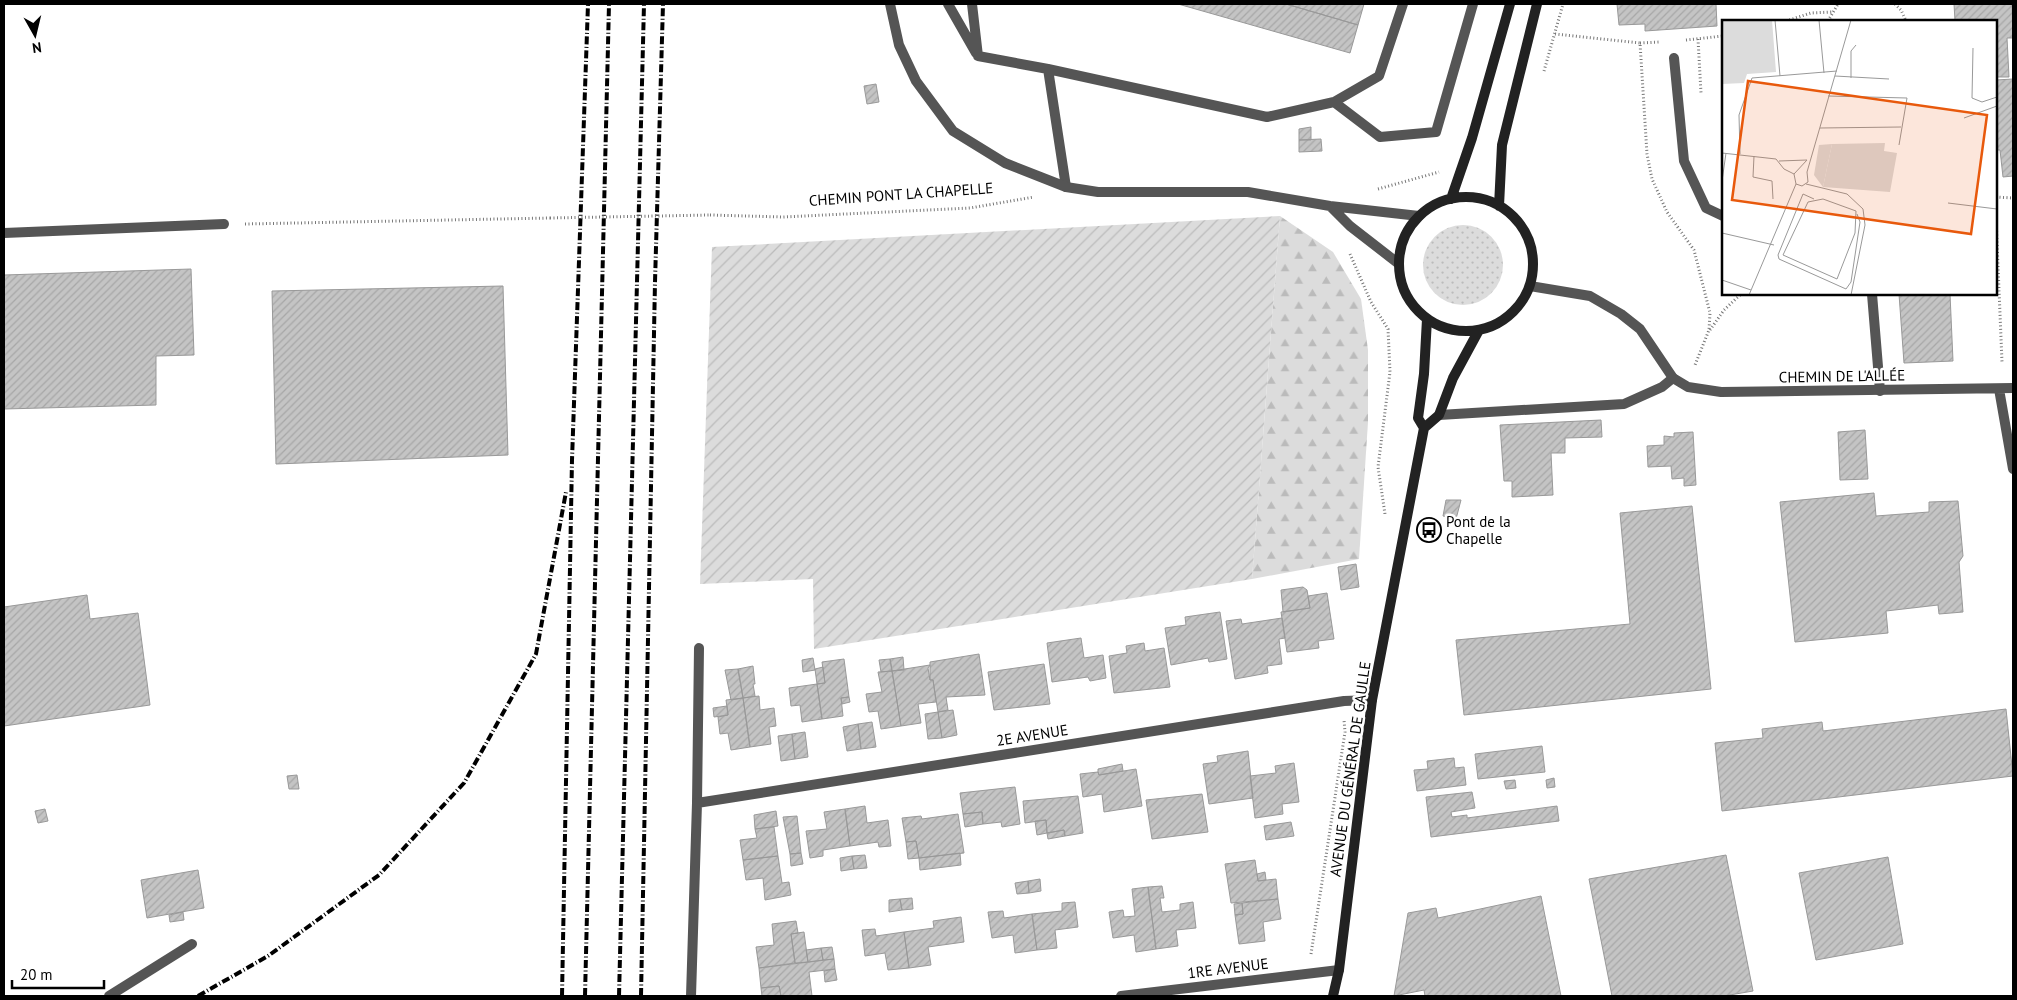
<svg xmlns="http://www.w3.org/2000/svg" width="2017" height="1000" font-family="'PT Sans',sans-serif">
  <defs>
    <pattern id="grass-dots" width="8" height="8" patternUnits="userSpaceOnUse" patternTransform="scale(1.25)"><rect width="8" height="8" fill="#dcdcdc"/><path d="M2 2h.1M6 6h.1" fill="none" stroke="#bbb" stroke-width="1.8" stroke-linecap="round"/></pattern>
    <pattern id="forest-firs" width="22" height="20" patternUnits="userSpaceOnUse" patternTransform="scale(1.25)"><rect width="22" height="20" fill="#dcdcdc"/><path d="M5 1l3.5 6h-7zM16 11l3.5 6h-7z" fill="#bbb"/></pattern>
    <pattern id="garden-furrows" width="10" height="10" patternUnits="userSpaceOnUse" patternTransform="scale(1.25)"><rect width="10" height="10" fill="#dcdcdc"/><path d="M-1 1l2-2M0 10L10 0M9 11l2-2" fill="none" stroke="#bbb"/></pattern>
    <pattern id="building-hatch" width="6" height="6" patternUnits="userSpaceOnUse" patternTransform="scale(1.25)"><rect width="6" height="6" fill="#c4c4c4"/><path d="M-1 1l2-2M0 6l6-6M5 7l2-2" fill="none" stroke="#a7a7a7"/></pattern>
  </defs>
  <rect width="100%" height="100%" fill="#fff"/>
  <path fill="url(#grass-dots)" d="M1423 265a40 40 0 1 1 80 0a40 40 0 1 1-80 0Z"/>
  <path fill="url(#forest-firs)" d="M1280,216L1333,252L1361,299L1368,350V422L1359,559L1252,579Z"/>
  <path fill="url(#garden-furrows)" d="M1280,216L1252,579L814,649L813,579L700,584L712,247Z"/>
  <path fill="url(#building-hatch)" stroke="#999" d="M1178,4H1286L1358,25L1350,53Z
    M1286,4H1364L1358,25Z
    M1617,4H1716L1717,26L1645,31V24L1619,25Z
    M1954,4H2012L2013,38H2007L2009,77H1996V21H1955Z
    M2013,79V176L2003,177L2000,150H1997L1996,80Z
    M876,84L879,102L867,104L864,86Z
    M1311,127V140H1299V129Z
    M1321,139L1322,151L1299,152V140Z
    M191,269L194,355L156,356V405L4,409V275Z
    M503,286L508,455L276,464L272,291Z
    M1899,294H1950L1953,361L1904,363Z
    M1601,420L1602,437L1565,438V453H1551L1553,495L1512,497V481H1504L1500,425Z
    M1865,430L1868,479L1840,480L1838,432Z
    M1693,432L1696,485L1684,486V478L1672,479L1671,466L1648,467L1647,446L1664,445V436L1674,437V433Z
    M1874,493L1876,516L1929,512V502L1958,501L1963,556L1959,562L1963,612L1939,614L1938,605L1886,611L1888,633L1795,642L1780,502Z
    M1446,500H1461L1456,519L1443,516Z
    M1692,506L1711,689L1464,715L1456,640L1630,624L1620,513Z
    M1356,564L1359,587L1341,590L1338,567Z
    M1303,587L1307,590L1310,608L1283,612L1281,590Z
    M1327,593L1334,639L1318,641L1319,648L1287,652L1281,612L1310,608L1308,596Z
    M87,595L90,619L138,613L150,705L4,726V607Z
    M1220,612L1227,659L1209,662L1208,658L1171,665L1165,628L1186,625L1185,617Z
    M1282,618L1285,638L1279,639L1282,664L1267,666L1268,673L1235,679L1226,621L1241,619L1242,624Z
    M1081,638L1084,658L1103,655L1106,678L1090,681L1088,677L1052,682L1047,643Z
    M1144,643L1145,651L1164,648L1170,687L1114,693L1109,656L1127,653L1126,646Z
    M979,654L985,695L946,697L948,710L938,712L933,680H930V662Z
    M903,657L904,670L892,671L890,659Z
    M813,658L815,670L803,672L802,660Z
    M844,659L849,697L841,698L843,716L822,719L817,684L825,683L822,662Z
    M890,659L892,671L881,672L879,660Z
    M1044,664L1050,704L994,710L988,672Z
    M930,665L928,668L930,680H933L936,702L918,704L921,723L901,726L892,671Z
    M753,666L755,684H753L755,696L743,698L738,669Z
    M823,667L825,683L817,684L815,669Z
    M738,669L743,698L731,700L725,670Z
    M892,671L901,726L881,729L878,711L869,712L866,694L882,692L878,672Z
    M817,684L822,719L802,722L800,705L791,706L789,688Z
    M759,696L760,710L774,708L776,726L769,727L771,744L750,747L743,698Z
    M849,697L850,702L842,704L841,698Z
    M743,698L750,747L731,750L728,733L720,734L718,717L728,715L726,700Z
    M727,706L728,715L714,717L713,708Z
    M2006,709L2013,776L1722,811L1715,743L1763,738L1762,729L1822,722L1823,731Z
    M953,710L957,735L942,738L938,712Z
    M938,712L942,738L928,739L925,714Z
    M872,722L876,747L861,749L858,724Z
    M858,724L861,749L847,751L843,727Z
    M805,732L808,757L795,759L792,734Z
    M792,734L795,759L781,761L778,736Z
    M1542,746L1545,772L1478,779L1475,754Z
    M1248,751L1253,798L1209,804L1203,764L1218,762L1217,756Z
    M1454,758L1455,768L1464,767L1466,785L1417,791L1414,770L1428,769L1427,761Z
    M1294,763L1299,802L1282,804L1283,814L1255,818L1250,776L1276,773L1275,766Z
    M1122,764L1123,771L1099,775L1098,772V769Z
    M1136,769L1142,806L1104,812L1102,794L1083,797L1080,774L1098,772L1099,775Z
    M297,775L299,789H289L287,776Z
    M1554,778L1555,787L1547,788L1546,780Z
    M1515,780L1516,788L1506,789L1504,781Z
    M1015,787L1020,824L1002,827L1001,822L983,824L982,812L963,814L960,793Z
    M1472,792L1475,808L1451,812L1452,817L1467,815V818L1557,806L1559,821L1431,837L1426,797Z
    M1202,794L1208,832L1152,839L1146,800Z
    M1078,796L1083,833L1065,836L1064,830L1047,833L1046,820L1025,823L1023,801Z
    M865,806L867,823L888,820L891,846L879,847L878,842L850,846L845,809Z
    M45,809L48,821L38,823L35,811Z
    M845,809L850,846L823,850V856L810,858L806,831L827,829L824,812Z
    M776,811L778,826L755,829L754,815Z
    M982,812L983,824L965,827L963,814Z
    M958,814L964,853L919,858L916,841L906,842L902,818L921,816L922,819Z
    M797,816L801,853L790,854L783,817Z
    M1046,820L1047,833L1037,835L1035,821Z
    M1291,822L1294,836L1266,840L1264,826Z
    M774,827L778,856L743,860L740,840L757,838L755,829Z
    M1064,830L1065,836L1048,839L1047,833Z
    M916,841L919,858L908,859L906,842Z
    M801,853L803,864L791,866L790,854Z
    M960,853L961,865L920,870L919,858Z
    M865,855L867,868L854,869L852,856Z
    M1726,855L1753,991L1724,996H1612L1589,879Z
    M778,856L782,883L789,882L791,895L765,900L763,878L746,880L743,860Z
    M852,856L854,869L841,871L840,858Z
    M1888,857L1903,944L1816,960L1799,873Z
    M1255,860L1258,881L1276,879L1278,899L1231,903L1225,864Z
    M198,870L204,908L147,918L141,880Z
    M1265,872L1266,880L1258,881L1257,874Z
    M1040,879L1041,891L1029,893L1028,881Z
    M1028,881L1029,893L1017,894L1015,883Z
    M1162,886L1164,898H1160L1162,912L1180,910V904L1193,902L1196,928L1176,930L1178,946L1156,949L1148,887Z
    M1148,887L1156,949L1136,952L1134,935L1113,938L1109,912L1123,910L1124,917L1135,916L1132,889Z
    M1541,896L1561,996H1425L1424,990L1394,996L1408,913L1436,908L1438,918Z
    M912,898L913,909L902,910L900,899Z
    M900,899L902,910L889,912V900Z
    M1278,899L1281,919L1263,922L1265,941L1239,944L1235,915L1243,914L1242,903Z
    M1075,902L1078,927L1055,930L1057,948L1037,950L1032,914L1062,911V903Z
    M1242,903L1243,914L1235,915L1234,904Z
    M1003,911L1004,918L1032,914L1037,950L1015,953L1013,935L992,938L988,912Z
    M183,912L184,920L170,922L169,915Z
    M961,917L964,942L928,947L931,965L909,968L904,932L934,928L933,921Z
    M796,921L798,933L791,934L795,963L759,968L756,947L774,945L772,924Z
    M875,929L876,936L904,932L909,968L888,970L885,953L865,956L862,930Z
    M804,932L808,962L795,963L791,934Z
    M832,947L834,959L823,960L821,948Z
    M821,948L823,960L808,962L806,950Z
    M834,959L835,969L809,972L812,996H781L779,986L761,988L759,968Z
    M835,969L837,980L825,982L824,971Z
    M779,986L781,996H762L761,988Z"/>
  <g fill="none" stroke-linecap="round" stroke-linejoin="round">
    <path stroke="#777" stroke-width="3" stroke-dasharray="1 2.5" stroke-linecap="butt" d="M1895,4L1901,10L1906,21
      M1786,21L1811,13L1832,12
      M1828,21L1838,4
      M1555,34L1640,43L1647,154L1652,179L1667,212L1694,250L1710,313L1709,330L1695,365
      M1698,39L1701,93
      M1686,40L1723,36
      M1640,43L1660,42
      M1544,71L1563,4
      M1378,189L1439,172
      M1996,197L2013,198
      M710,215L783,217L970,208L1034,197
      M1996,217L2002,362
      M245,224L550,218
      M1350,254L1371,302L1388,329L1390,372L1378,467L1385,514
      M1710,330L1724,310L1741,294
      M1311,954L1345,732L1344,720"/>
    <path stroke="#555" stroke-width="10" d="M948,4L976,53
      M972,4L978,56L1048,69L1267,117L1334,102L1379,76L1403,4
      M1674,58L1684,161L1706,208L1723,216
      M1048,69L1066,187
      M1334,102L1380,137L1436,132L1473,4
      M1872,294L1880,391
      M1439,415L1624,404L1662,387L1673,378
      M697,803L699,648
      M109,996L192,944"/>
    <path stroke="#555" stroke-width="10" d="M890,4L899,45L916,81L953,131L1005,163L1066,187L1098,192H1248L1330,206L1419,216
      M1330,206L1350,226L1399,264
      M4,233L224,224
      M1530,286L1590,296L1621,314L1640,329L1673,378L1688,387L1721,392L2013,388
      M1999,389L2013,469
      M691,996L697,803L1344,701L1372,700
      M1121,996L1339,970"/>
    <path stroke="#222" stroke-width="10" d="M1399 264a67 67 0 1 1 134 0a67 67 0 1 1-134 0Z
      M1451,199L1472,138L1510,4
      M1499,206L1502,145L1537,4
      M1424,428L1418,418L1424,374L1427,319
      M1333,996L1339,970L1372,700L1424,428L1439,415L1453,378L1479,330"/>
    <path stroke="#000" stroke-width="4" stroke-dasharray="8 2.5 1 2.5" stroke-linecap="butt" d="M198,996L268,956L379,875L464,783L536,654L566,492
      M562,996L572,460L588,4
      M585,996L609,4
      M619,996L644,4
      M641,996L655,282L663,4"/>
    <path stroke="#777" stroke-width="3" stroke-dasharray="1 2.5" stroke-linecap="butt" d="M550,218L710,215"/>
  </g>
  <defs>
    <symbol id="bus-ring" viewBox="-11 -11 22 22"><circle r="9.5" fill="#fff" stroke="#000" stroke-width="1.5"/><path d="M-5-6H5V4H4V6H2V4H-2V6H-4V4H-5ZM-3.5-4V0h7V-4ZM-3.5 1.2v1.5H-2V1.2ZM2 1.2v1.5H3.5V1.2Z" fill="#000"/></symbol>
  </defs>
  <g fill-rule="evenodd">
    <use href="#bus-ring" x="1415" y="516" width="28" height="28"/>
  </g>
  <g text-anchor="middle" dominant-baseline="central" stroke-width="5" stroke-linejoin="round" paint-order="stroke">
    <g font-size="15" fill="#000" stroke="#fff">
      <text transform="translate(901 194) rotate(-4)">CHEMIN PONT LA CHAPELLE</text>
      <text transform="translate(1842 376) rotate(-1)">CHEMIN DE L'ALLÉE</text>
      <text transform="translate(1032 735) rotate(-9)">2E AVENUE</text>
      <text transform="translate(1350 769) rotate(-82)">AVENUE DU GÉNÉRAL DE GAULLE</text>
      <text transform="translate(1228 968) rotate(-7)">1RE AVENUE</text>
    </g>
    <g font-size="15" fill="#000" stroke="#fff" text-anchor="start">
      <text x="1446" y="521">Pont de la<tspan x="1446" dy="17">Chapelle</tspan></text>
    </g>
  </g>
  <g transform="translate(1722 20)">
    <rect width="275" height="275" fill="#fff"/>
    <path d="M0,0H50L54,52L25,54L22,63L0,64Z" fill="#dcdcdc"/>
    <path d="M110,124L101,167L92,155L97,125Z" fill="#dcdcdc"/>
    <path d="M163,123L162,131L175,133L168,172L101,167L110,124Z" fill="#dcdcdc"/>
    <path fill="none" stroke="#999" stroke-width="1" d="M53,0L58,56M97,0L102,53M251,28L250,78L260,82L275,77M113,56L167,59M129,58V31L134,25M106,76L185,78L177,125M242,98L275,86M98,108L179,107M0,133L54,139L62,149L72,154M18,134L17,95L30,58L115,51M32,136L31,157L50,161L51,179M57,141L85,140M85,152L129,0M85,152L86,162L80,166L74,164L72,154L85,140M0,161L4,133M84,164L125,174L141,189L143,205L129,275M92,179L81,174L56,235L57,239L124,269L129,262L138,202L135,194M101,179L134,191L133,213L115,259L61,235L86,182ZM226,183L275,189M0,213L52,225M0,260L29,270M27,275L74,164"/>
    <path fill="#e8590c" fill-opacity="0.15" stroke="#e8590c" stroke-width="2.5" d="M26,61L265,95L249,214L10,180Z"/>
    <rect width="275" height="275" fill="none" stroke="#000" stroke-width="2.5"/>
  </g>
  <rect width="2017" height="1000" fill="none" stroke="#000000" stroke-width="10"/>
  <g transform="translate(35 35) rotate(172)" stroke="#ffffff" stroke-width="4" paint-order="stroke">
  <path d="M0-4L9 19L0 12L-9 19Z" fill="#000000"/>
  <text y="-8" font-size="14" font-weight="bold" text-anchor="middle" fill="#000000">N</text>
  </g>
  <path d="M12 980v8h92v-8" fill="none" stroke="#000000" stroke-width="2.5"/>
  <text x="20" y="980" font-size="15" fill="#000000" stroke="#ffffff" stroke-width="4" paint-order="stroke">20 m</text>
</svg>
